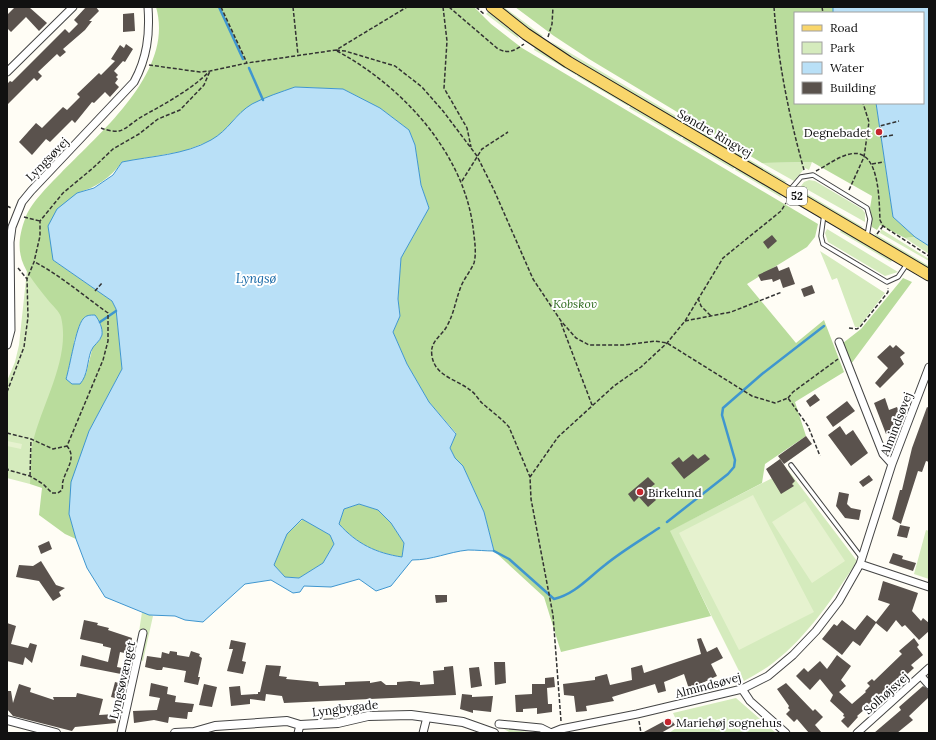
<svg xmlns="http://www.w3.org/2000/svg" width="936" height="740" font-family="Lora,serif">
  <rect width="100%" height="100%" fill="#fffdf5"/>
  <path fill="#d5ebbd" d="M499,7H504L543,36L541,37Z
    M488,12L517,35L519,39L486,14Z
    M550,41L787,182L782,183L563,52Z
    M535,47L577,73L576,75L534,50Z
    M578,74L630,104L628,106L577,76Z
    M631,105L682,136L681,138L629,108Z
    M684,137L735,167L733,169L682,139Z
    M812,162L809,170L805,168L794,181L762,163Z
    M736,168L779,193L782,198L735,170Z
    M809,180L815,181L862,209L865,213V222L801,186L804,182Z
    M799,189L863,227L860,228L800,192Z
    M827,229L898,272L885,276L828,242L825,233Z
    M881,229L929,259V261L880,233Z
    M841,230L892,260L891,262L840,232Z
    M874,233L929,266V270L877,238Z
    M915,237L929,246V254L905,238Z
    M820,251L885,293L859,327H855L837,278L832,280Z
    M27,270L63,316L66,339L30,484L7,478V381L15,362L19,345Z
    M788,470L857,561C833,598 808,636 773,663C764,670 754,675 744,681L669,531Z
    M926,530L929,531V579L914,574Z
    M142,612L153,616L143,661L141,660V653L135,658Z
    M736,698L776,733H669L679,726L673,713Z
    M504,729L537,733H511Z"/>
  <path fill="#b9dc9c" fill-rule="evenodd" d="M156,7H474L491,24L522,48L818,224L815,237L807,247L747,284L796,343L824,320L844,372L795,402L806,436L765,464L762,483L670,531L711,616L561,652L544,597L494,551L484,512L463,466L455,458L450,448L456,433L429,402L407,364L393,332L400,316L398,299L401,258L429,208L421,185L415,145L409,130L380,108L343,89L295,87L252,104L235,118L224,132L210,141L184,151L122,162C110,178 97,187 77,193L53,260L112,301L116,309L122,369L89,431L69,514L76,539L65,534L39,515L42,488L30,484C31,471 30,455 33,442C42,403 71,358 61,317C59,311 52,305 48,300C26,272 11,257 25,219C30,204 48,186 60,174C99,133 175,72 156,7ZM82,320L100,321L102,335L99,341L93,346L86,374L68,371L74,350V341Z
    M515,7H833V13H795V103H876L893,217L915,237L905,238L880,225L877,230L872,227L870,208L872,196L812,162L762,163L589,59L554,36Z
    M903,278L912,282L851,364L843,343L861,329Z
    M359,504L378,510L391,523L404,543L402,557C375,552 358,545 339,524L344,509Z
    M303,519L330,535L334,544L323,563L299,578L285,577L274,565L287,534Z"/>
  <path fill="#e6f2cf" d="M7,441L22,444L21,449L7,446Z
    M753,495L814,612L739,650L679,533Z
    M805,501L845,561L812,583L772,522Z"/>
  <path fill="#b9e0f7" stroke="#3f96cf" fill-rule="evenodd" d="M833,7H929V246L915,237L893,217L876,103H923V13H833Z
    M295,87L343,89L380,108L409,130L415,145L421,185L429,208L401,258L398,299L400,316L393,332L407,364L429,402L456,434L450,448L455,458L463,466L484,512L494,551C486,551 477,550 468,550C448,552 433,560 412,560L391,586L376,591L359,579L331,587L304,586L300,592L293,593L271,580L245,584L203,622L185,620L175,616L149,615L105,597L87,568L76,539L69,514L71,482L89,431L122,369L116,309L112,301L53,260L48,226L57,209L77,193L94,188L113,175L122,162C151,156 185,155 211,140C229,130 235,114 252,104C265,97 281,92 295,87ZM359,504L378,510L391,523L404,543L402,557C376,553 357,544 339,524L344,509ZM302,519L330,535L334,544L323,563L299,578L285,577L274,565L287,534Z
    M95,315C99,320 103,328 102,335C100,342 93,345 91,351C87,362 88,375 80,384H72L66,379C70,366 76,327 83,319C86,315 90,315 95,315Z"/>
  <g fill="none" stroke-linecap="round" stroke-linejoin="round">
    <path stroke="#3f96cf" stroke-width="2.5" d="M219,7L243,59
      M249,68L263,100
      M100,322L116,311
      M667,522L728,474L734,467L735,460L722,415L723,408L762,374L824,326
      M494,551L509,559L554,599C575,594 588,578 605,565C622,551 641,540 659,528"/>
  </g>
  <path fill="#5a524d" d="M15,7H29L47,23L39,31L26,17L11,32L7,28V15Z
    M86,7H96L99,11L89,21H92L85,30L63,49L66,52L60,57L57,54L38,72L42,76L37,81L34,78L7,105V84L10,81L12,82L65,29L69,33L78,24L74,20Z
    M134,13L135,31L123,32V14Z
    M126,44L133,49L125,62L123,61L114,71L118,75L116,77L118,79L115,83L119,87L110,97L105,92L94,103L92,102L75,123L72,120L50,142L46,139L32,155L19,142L36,123L42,128L63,107L67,110L80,97L77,94L99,73L101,75L115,61L111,59L120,45L124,48Z
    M772,235L777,241L768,249L763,242Z
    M777,266L779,271L789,267L795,284L783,288L780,279L773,282L772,279L761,281L758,275Z
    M812,285L815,293L804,297L801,289Z
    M890,345L893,348L896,345L905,353L900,357L904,364L880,388L875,383L888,368L877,357Z
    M815,394L820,400L810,407L806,401Z
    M885,398L889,410L897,407L901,418L894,421L897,429L886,434L874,403Z
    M847,401L855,411L833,427L826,417Z
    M927,407L929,408V462L926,461L922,472L918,471L901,524L892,519L900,490H902L912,448Z
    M840,426L846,435L853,430L868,453L851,466L828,435Z
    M806,436L812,444L784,464L778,456Z
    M693,454L698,459L705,454L710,459L684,479L671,463L679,457L683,462Z
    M780,459L795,481L792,484L794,486L781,494L766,469Z
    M869,475L873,480L863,487L859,482Z
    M648,477L655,484L647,490L656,500L648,507L639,497L634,502L628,494Z
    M839,492L849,494L847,504L851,508L861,510L859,520L845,518L836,506Z
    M900,525L910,527L907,538L897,536Z
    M49,541L52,549L41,554L38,546Z
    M893,553L903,556L902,559L916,563L913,571L889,563Z
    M41,561L56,585L65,588L59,592L61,596L53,601L39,581L16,577L19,565L33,566Z
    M883,581L918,593L912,611L921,621L923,618L929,623V631L919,640L905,625L902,627L896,620L887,632L876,623L860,646L853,641L842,655L822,639L834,624L837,626L842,620L855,630L867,615L876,622L890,604L878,600Z
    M435,595H447V602L436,603Z
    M84,620L98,623L97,625L109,628L108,630L132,638L129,654L120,652L117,667L122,668L121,674L80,666L82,655L108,662L111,648L103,646V644L80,639Z
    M7,623L16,626L11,644L28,648L30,643L37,645L32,663L25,657L23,665L7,661Z
    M701,638L707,652L717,647L723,658L711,664L717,676L696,686L689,689L684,674L664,682L666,691L658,693L655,684L612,697L614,701L586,706L587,711L576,712L574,696L564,695L563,684L595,680V677L607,674L610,685L632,680L631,668L642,665L644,673L701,654L697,639Z
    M914,638L919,645L917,647L923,655L911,665L914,668L901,680L899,678L884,691L885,695L881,698L879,697L857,716L858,717L848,728L841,721L845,717L843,716L844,714L830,701L833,695L820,679L810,690L796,676L804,668L808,672L820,661L827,669L837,655L851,666L841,680L846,686L839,692L852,704L866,692L865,691L870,686L867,683L872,679L874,681L902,654L899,651Z
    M231,640L246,643L242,661L246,662L243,674L227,671L233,649H229Z
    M170,651L177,652V655L189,657L191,651L200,654L199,656L202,658L198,677H200L198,685L184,682L186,671L163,667L162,670H157L145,667L147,656L161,658L162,652L169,654Z
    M494,662H505L506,683L495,685Z
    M266,665L281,666L279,676L287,677L286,679L318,682L319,686L345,685V682L370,681V683L381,681L386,685H397V682L410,681L420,682V685L434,684L433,671L444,670V667L453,666L456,695L284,703L282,696L266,694L265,701L250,699V704L231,706L229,687L240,686L241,695L258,694V692H260Z
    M479,667L482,686L471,688L469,668Z
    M554,677L555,687L547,688L548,704H552V712L537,714V708L523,709V712H516L515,695L532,694V684H545V678Z
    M115,682L126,685L123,700L111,697Z
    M151,683L168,687L167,694L176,696L175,702L194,704L192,712H188L187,719L169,717L168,723L154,720L134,723L133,711L157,710L160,698L149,696Z
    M786,683L813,711L815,709L823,717L815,725L822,733H809L797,719L794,722L786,714L790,710L788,708L789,706L777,689Z
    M19,684L31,688L30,692L54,700L53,697H76L77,693L103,699L99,715L115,714L116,723L75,727L72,731L13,716L7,709V691H11L13,703Z
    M204,684L217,687L212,707L199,705Z
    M923,686L929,690V697L909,716L913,720L897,733H874L901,710L899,707Z
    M462,694L472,695V697L493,696L491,712L473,710V713L460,709Z
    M670,718L675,725L661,733H642Z"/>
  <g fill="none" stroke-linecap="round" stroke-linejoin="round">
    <defs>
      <path id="service" d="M789,191L801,177L813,175L867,208L870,219L867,236
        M824,214L821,236L823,244L887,282L898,277L907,264
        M791,465L861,557"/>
      <path id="minor" d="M7,72L73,7
        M839,342L883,454L892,464
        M7,345L11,330L10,242L12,227L22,202L31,191L134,82C147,58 150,35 148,7
        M860,564L929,587
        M921,676L929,685
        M742,689L750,701L786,733
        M499,724L541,728L551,733
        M121,733L143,633
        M298,733L300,725
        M423,733L427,717
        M551,733L561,729L637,714L742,689L768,676L793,655L816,631L839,601L860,564L892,464L929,367
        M857,733L929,668"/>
      <path id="tertiary" d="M7,720L56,733
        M175,733L194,732L215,726L287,721L300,725L338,723L368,716L411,715L463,722L494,733"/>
      <path id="primary" d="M492,7L526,34L568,62L929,275"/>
    </defs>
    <use href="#service" stroke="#444" stroke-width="5.5"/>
    <use href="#minor" stroke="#444" stroke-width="9"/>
    <use href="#tertiary" stroke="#444" stroke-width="10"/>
    <use href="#primary" stroke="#222" stroke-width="13"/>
    <path stroke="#333" stroke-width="1.5" stroke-dasharray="4 2" stroke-linecap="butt" d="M221,7L247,63
      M293,7L298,55
      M443,7L447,41L444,88L467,128L471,147
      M449,7L498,49C509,54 514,51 524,44
      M476,7L484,14
      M774,7C778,62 789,116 804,170
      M822,7L823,13
      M548,37L552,24L553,7
      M336,50L345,51L395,66L422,87L443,111L477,156L494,190L533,279L561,321L576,338L589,345H624L655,341L667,343L752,396L775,403L788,398L808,426L820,456
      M337,51C402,86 463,152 473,227C474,237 477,252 474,263C470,272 463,280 460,289C455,303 454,313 447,326C443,334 434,339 432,348C431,352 432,359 434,363C440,377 459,381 470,390C475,393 478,399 482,403C491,411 501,418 509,427L530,477
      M149,65L200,72L210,71L247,63L336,50L407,7
      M101,128C106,130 114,132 119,131C127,129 135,120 143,116C166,103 189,91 209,72
      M893,135L881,137L880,126L899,121
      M872,164L884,162
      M816,171C826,166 839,156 850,154C880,147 879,201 880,220L883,226L929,256
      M462,181L482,149L508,132
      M849,190L864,157L869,122L863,103
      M7,206L11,208
      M24,217L40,221
      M877,234L883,226
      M18,268L27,279
      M95,291L102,283
      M698,298L701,306L711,316
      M685,321L731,312L782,292
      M561,323L592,405
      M849,328L857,329L860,327L888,292V288
      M7,392L24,347L28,317L27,279L34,262L40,236V221L63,193L93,168L113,149L139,134L158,119L180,110L204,85L210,71
      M788,398L793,392L838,359
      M7,433L31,439L53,449L67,446L103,360L108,341V313C84,296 61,276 35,262
      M7,467L8,470L30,476L43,484L52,493H58L62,490C63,487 62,484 63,481C66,469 77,458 67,446
      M30,476L31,439
      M561,721L553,615L531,499L530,477L558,437L614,386L641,367L667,343L685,321L723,258L781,211L786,203
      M639,721L641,733"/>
    <use href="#service" stroke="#fff" stroke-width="3.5"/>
    <use href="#minor" stroke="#fff" stroke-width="7"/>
    <use href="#tertiary" stroke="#fff" stroke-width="8"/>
    <use href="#primary" stroke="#f9d66b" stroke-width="11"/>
  </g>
  <g fill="#c4262e" stroke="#fff" stroke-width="1.5">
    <circle cx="879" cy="132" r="4"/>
    <circle cx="640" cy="492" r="4"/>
    <circle cx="668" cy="722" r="4"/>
  </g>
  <g text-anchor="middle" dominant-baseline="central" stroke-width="4" stroke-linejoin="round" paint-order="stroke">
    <rect fill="#fff" stroke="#585858" stroke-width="1" x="787" y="187" width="20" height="18" rx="3"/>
    <g font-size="11" font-weight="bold" fill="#111">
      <text x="797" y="196">52</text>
    </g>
    <g font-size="12" fill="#111" stroke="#fff" text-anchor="start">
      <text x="871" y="132" text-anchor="end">Degnebadet</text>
      <text x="648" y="492">Birkelund</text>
      <text x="676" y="722">Mariehøj sognehus</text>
    </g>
    <g font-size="12" fill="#111" stroke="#fff">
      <text transform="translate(715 133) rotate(30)">Søndre Ringvej</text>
      <text transform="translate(47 159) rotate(-46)">Lyngsøvej</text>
      <text transform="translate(896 424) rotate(-69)">Almindsøvej</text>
      <text transform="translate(122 680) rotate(-77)">Lyngsøvænget</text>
      <text transform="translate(708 685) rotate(-15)">Almindsøvej</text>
      <text transform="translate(886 693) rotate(-42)">Solhøjsvej</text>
      <text transform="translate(345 708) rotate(-7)">Lyngbygade</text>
    </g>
    <g font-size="12" font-style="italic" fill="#2f6b1f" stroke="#fff">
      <text x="575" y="303">Kobskov</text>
    </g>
    <g font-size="13" font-style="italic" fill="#1768a6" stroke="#fff">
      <text x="256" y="278">Lyngsø</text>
    </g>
  </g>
  <rect width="936" height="740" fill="none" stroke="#111111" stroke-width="16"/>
  <rect x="794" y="12" width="130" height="92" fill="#ffffff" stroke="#a0a0a0"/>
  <rect x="802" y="25" width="20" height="6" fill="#f9d66b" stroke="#a0a0a0"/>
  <text x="830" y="32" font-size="12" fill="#111111">Road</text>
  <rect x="802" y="42" width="20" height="12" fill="#d5ebbd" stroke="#a0a0a0"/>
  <text x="830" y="52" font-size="12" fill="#111111">Park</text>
  <rect x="802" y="62" width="20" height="12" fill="#b9e0f7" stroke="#a0a0a0"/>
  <text x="830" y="72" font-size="12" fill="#111111">Water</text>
  <rect x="802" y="82" width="20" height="12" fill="#5a524d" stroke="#a0a0a0"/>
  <text x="830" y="92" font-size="12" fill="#111111">Building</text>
</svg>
